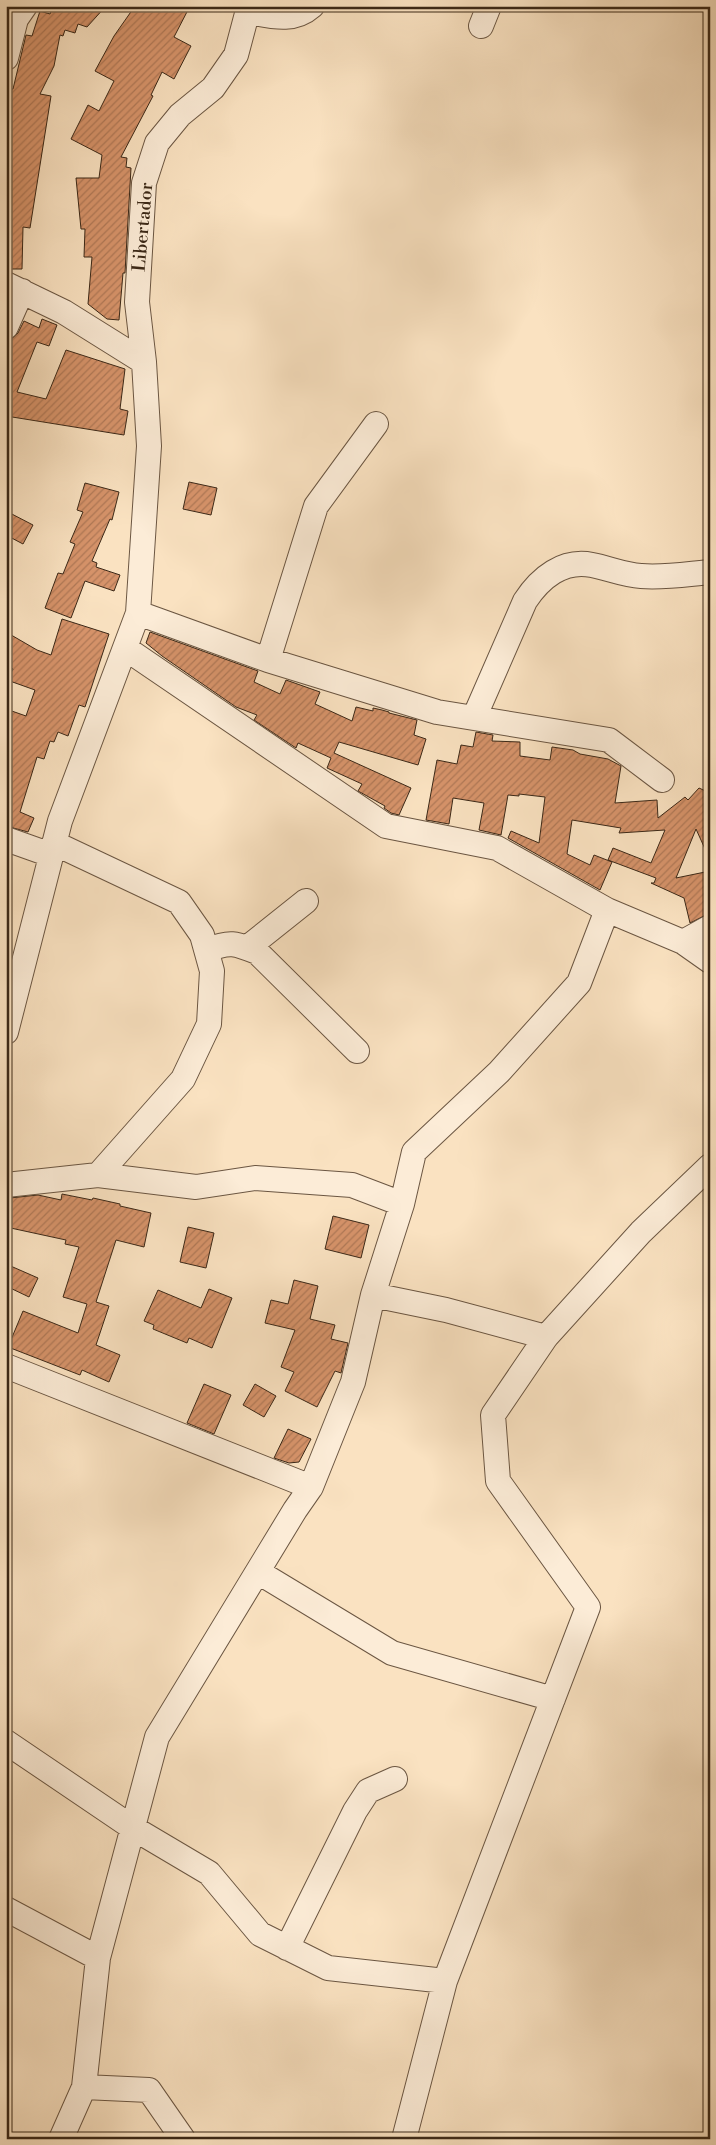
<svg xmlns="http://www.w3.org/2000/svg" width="716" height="2145" font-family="'Libre Bodoni',serif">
  <defs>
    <pattern id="building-hatch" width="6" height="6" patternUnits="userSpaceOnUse" patternTransform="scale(1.25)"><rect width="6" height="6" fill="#d6936a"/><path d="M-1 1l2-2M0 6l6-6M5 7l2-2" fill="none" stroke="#af7856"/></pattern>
  </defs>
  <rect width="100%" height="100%" fill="#fae2c1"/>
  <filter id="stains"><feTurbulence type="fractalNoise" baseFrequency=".004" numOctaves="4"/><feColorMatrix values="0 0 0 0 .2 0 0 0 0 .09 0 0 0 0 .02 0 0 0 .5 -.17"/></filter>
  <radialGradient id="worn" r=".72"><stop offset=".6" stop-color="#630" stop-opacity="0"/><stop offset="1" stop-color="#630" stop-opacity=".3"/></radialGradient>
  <path fill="url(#building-hatch)" stroke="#3b2817" d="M53,6H106L87,27L78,24L75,33L65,30L63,36L60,35L54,66L40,94L51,96L30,228L23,227L22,269H6V104L9,89H13L26,35L32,36L40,11L50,14Z
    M135,6H190L174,37L191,46L174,79L162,72L151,95L153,96L121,157L127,158L126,167L131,168L125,273H123L119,320L107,319L88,304L92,257H84L85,229H81L76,178H99L102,155L71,139L88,105L99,111L114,81L95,71L114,36Z
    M42,319L57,325L49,346L37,342L17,392L46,399L66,350L125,369L120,409L128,411L124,435L6,416V349L10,340L18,333L24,321L39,328Z
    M189,482L217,488L211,515L183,509Z
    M85,483L119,492L112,520L110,519L92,561L97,563L96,567L120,575L114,591L85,581L71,618L45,608L58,573L63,574L75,544L70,542L83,512L77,510Z
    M6,511L33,525L23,544L6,535Z
    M62,619L109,634L85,707L79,705L68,736L58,732L54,742L50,741L44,759L37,757L20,812L34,818L28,832L6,826V709L26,716L35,690L7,680L13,669L6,665V632L37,650L51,655Z
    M150,632L258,671L254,682L280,694L286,680L320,692L315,704L352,721L356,707L373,711V708L382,710L389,712V713L417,720L414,735L426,739L418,765L339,742L334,753L411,788L399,815L391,813L384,808L385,806L358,791L362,784L327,768L331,758L298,743L296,748L254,720L257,715L236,707L162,656L146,643Z
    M476,732L493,735L492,741L520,742V756L550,760L552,747L573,750L580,754L608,759L621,766L615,803L657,800L658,818L685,797L688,800L699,788L710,793V860L696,829L676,878L710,871V913L690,923L684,898L651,883H654L656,878L608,860L613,848L651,863L665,830L619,833L621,828L572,820L567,854L590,865L594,855L612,862L600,890L508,838L511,831L539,843L545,797L519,794V796L508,795L501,835L479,830L484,803L453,798L449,824L426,820L437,760L457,764L461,745L473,747Z
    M62,1194L92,1200L93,1198L120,1204V1206L151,1213L144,1247L116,1240L96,1302L109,1306L96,1345L120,1355L109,1382L82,1370L80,1375L8,1347L23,1311L78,1333L87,1304L63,1297L79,1247L65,1244L66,1240L6,1227V1213H8L10,1198L38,1195L61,1200Z
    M333,1216L369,1225L361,1258L325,1249Z
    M188,1227L214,1233L206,1268L180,1262Z
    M6,1264L38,1278L29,1297L6,1286Z
    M294,1280L318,1286L310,1319L335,1325L331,1339L348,1343L341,1373L335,1371L317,1407L285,1391L294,1372L281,1367L295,1330L265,1323L271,1300L288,1304Z
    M209,1289L232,1298L212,1348L189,1338L187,1343L153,1329L154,1325L144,1321L158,1290L201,1308Z
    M204,1384L231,1395L214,1434L187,1423Z
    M255,1384L276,1396L264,1417L243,1405Z
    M288,1429L311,1439L299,1462L289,1463L274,1458Z"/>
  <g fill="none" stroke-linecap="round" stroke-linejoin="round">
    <defs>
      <path id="minor" d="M248,12C271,16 293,23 312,6
        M481,26L489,6
        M6,58L16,19L25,6
        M6,284L64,312L144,362
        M6,327L22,291
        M138,613L268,660L437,712L609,740L662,780
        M125,648L386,826L497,848L607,910
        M268,660L316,506L376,424
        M474,718L525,601C540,578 563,559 592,565C608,568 624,575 641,576C664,578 687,574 710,572
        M6,839L51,855
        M683,942L710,961
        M247,948L306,901
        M207,950C230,941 235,943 257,952L357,1051
        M6,1032L60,821L138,613L149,446L144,362L137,302L144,183L157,143L180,115L213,88L236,55L249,6
        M98,1175L196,1187L255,1178L352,1185L402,1204
        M6,1185L98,1175L183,1079L209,1024L212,971L202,935L179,902L54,843
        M373,1295L446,1310L546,1337
        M6,1366L311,1487
        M258,1572L392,1653L553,1699
        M6,1742L133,1828L209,1873L260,1934L328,1968L445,1981
        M6,1909L98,1958
        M287,1948L355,1811L368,1791L395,1779
        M84,2087L149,2090L183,2139
        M61,2139L84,2087L98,1958L157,1737L295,1510L311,1487L353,1382L373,1295L402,1204L414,1152L499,1072L579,983L607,910L683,942L710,927
        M404,2139L445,1981L588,1607L498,1481L493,1415L546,1337L641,1232L710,1166"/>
    </defs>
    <use href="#minor" stroke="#6b5642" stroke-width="26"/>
    <use href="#minor" stroke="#fcecd7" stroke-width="24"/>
  </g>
  <g text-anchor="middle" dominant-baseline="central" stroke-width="4" stroke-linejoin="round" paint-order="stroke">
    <g font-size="18" fill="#3b2817" stroke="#fcecd7">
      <text transform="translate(143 227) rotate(-85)">Libertador</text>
    </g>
  </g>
  <rect width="716" height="2145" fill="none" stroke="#fae2c1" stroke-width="25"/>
  <rect x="8" y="8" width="701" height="2130" fill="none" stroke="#3b2817" stroke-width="2.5"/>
  <rect x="12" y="12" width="691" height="2120" fill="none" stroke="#3b2817"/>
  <rect width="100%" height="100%" filter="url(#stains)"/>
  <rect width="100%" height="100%" fill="url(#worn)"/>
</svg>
